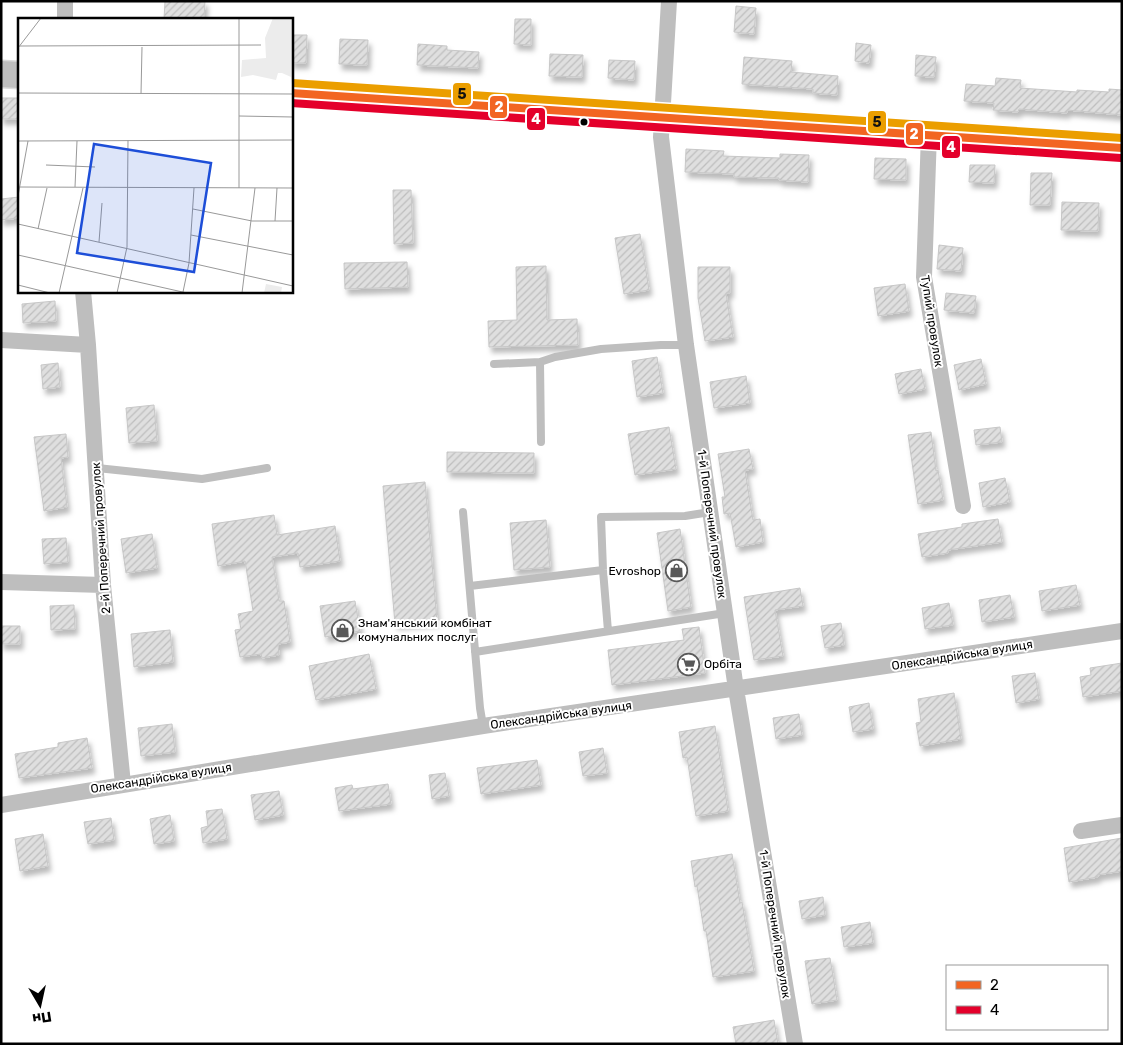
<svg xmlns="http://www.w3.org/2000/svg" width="1123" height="1045" font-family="Rubik,sans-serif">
  <defs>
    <pattern id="building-hatch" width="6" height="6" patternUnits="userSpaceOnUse" patternTransform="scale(1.25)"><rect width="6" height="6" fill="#dfdfdf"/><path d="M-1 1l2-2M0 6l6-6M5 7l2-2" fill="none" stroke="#bebebe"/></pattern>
    <filter id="shadow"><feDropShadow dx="3" dy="5.5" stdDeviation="2.5" flood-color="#0004"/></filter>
  </defs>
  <rect width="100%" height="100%" fill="#fff"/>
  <path fill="url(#building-hatch)" stroke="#c7c7c7" filter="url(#shadow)" d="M165,1H205L204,19H164Z
    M736,6L756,8L754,34L734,32Z
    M515,19H531V45L514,44Z
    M291,35H307L306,63H291Z
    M340,39L368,40L367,65L339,64Z
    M856,43L871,45L869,63L855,61Z
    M418,44L447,46V50L479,52L478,68L417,65Z
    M550,54L583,55L582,77L549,76Z
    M916,55L936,57L934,77L915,76Z
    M744,57L792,61L791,72L838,76L837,95L813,93V89L742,84Z
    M609,60L635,61L634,80L608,78Z
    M996,78L1021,80L1020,88L1077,92V90L1109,92V89L1122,90V115L1067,110V113L1019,109L1018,112L993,110L994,103L964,101L966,84L995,86Z
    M1,98H19V119H1Z
    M686,149L724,151L723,156L780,158V154L809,155L808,182L779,180V178L734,177V174L685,172Z
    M875,158L906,159V180L874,179Z
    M970,165H995L994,183L969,182Z
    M1031,173H1052L1050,205H1030Z
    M393,190H411L413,243L394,244Z
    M19,197V218L1,220V199Z
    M1062,202L1099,203L1098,231L1061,230Z
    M640,234L649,290L624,294L615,238Z
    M939,245L963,248L961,271L937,269Z
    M407,262L408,287L345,289L344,263Z
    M546,266L547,320L577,319L578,345L489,347L488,321L517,320L516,267Z
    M698,267H730V293H726L733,337L705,341L698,298Z
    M905,284L909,311L878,316L874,288Z
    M946,293L976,296L974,313L944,310Z
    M55,301L56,321L23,323L22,304Z
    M657,357L663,393L637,397L632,361Z
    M981,359L986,384L959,390L954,365Z
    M58,363L60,387L43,389L41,365Z
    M921,369L925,389L899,394L895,374Z
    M746,376L750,403L714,408L710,382Z
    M154,405L157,441L129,443L126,408Z
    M669,427L676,469L635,475L628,434Z
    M1000,427L1002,442L976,445L974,430Z
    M931,432L936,471L938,470L943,500L918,504L908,435Z
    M66,434L68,457L61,458L67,507L44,511L34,437Z
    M749,449L753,469L745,470L753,520L760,519L763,542L736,547L730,513L724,514L722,497H725L718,454Z
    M447,452L534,453V473L447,472Z
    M1005,478L1010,502L983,507L979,483Z
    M425,482L437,621L395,624L383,486Z
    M274,515L277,535L335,526L340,561L300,567L298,553L272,557L279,601H284L290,642L278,644L279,655L262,658L261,654L240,657L235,630L241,629L238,614L253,611L245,561L218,566L212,524Z
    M998,519L1002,542L948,550V553L922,557L918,534L962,527V524Z
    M546,520L550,567L514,570L510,523Z
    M680,529L691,607L668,611L657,533Z
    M152,534L157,568L126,573L121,539Z
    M66,538L68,562L44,564L42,539Z
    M1076,585L1080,605L1042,611L1039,591Z
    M800,588L803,606L775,610L783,656L754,660L744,597Z
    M1010,595L1014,617L982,622L979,600Z
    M355,601L360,631L325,637L320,606Z
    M949,603L953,625L925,629L922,608Z
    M74,605L75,629L51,630L50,606Z
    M841,623L844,645L825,648L821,626Z
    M1,626H20V644H1Z
    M699,627L705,673L612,685L608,650L684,640L682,629Z
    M170,630L173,662L134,667L131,634Z
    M369,654L376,689L316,700L309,666Z
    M1122,663V691L1083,697L1080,677L1091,675L1090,668Z
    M1035,673L1039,699L1016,703L1012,676Z
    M954,693L961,739L920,746L916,723L921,722L918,699Z
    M869,703L873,729L853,732L849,707Z
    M799,714L802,735L776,739L773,718Z
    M172,724L175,752L141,756L138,728Z
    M715,726L728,811L696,816L687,757L683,758L679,732Z
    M87,738L92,768L19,778L15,754L58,747V743Z
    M603,748L607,773L583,776L579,752Z
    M537,760L541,785L481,794L477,768Z
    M445,773L449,796L432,799L429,775Z
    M388,784L391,804L339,811L335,788L352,785L353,789Z
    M279,791L283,815L255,820L251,795Z
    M222,809L227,839L203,843L201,828L208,826L206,811Z
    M170,815L174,841L154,844L150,819Z
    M111,818L114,840L88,844L84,822Z
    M43,834L48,866L20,871L15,839Z
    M1122,838V871L1097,875L1098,877L1069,882L1064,848Z
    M732,854L740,903L742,902L754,971L713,977L706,931H704L697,886L695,887L691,861Z
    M823,897L825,915L802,919L799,901Z
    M870,922L873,943L844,947L841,927Z
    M830,958L837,1000L812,1004L805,961Z
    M774,1020L778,1044H736L733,1027Z"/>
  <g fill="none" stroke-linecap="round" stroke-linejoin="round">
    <defs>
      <path id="primary" d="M1,74L19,75
        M291,93L1122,148"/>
    </defs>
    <use href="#primary" stroke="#dbdbdb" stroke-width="29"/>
    <path stroke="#bebebe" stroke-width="8" d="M540,362L541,442
      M494,364L540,362L555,357L601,349L661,345H686
      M97,468L202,479L267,468
      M463,512L480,708L483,726
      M470,586L603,570
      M608,631L603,570L601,517L685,516L710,512
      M475,652L725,613"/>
    <path stroke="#bebebe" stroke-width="16" d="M669,1L661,137L686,345L736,689L795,1044
      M65,19V1
      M929,134L924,277L963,506
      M83,291L88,345L103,585L123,784
      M1,340L88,345
      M1,582L103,585
      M1,805L483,726L1122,631
      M1081,831L1122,825"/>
    <use href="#primary" stroke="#bebebe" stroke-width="26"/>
    <defs>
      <path id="bus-1" d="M291,93L1122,148"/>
      <path id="bus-2" d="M291,103L1121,158"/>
      <path id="bus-3" d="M292,83L1122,138"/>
    </defs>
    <use href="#bus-1" stroke="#fff" stroke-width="11"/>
    <use href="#bus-2" stroke="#fff" stroke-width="11"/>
    <use href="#bus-3" stroke="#fff" stroke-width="11"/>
    <use href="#bus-1" stroke="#f26522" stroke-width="8"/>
    <use href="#bus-2" stroke="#e4002b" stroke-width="8"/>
    <use href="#bus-3" stroke="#eb9e00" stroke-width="8"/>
  </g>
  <defs>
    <symbol id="shop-ring" viewBox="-11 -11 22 22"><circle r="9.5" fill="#fff" stroke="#595959" stroke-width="1.5"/><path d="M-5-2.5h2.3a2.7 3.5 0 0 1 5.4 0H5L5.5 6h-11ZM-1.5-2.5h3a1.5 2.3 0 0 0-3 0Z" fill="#595959"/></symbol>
    <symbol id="supermarket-ring" viewBox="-11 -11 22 22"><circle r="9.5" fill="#fff" stroke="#595959" stroke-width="1.5"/><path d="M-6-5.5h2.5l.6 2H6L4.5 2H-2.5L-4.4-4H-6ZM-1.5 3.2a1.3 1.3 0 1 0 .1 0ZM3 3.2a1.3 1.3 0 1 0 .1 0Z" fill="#595959"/></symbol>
  </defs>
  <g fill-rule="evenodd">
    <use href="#shop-ring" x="664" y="558" width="25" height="25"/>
    <use href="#shop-ring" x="330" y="618" width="25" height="25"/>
    <use href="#supermarket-ring" x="676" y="652" width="25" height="25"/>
  </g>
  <circle fill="#000" stroke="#fff" stroke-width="2" cx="584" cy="122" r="4.5"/>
  <g text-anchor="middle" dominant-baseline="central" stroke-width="4" stroke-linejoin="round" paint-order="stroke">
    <g font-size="12" fill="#000" stroke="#fff">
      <text transform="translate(932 321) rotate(81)">Тупий провулок</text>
      <text transform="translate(712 524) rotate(82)">1-й Поперечний провулок</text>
      <text transform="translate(101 538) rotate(-94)">2-й Поперечний провулок</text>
      <text transform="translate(962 655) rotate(-9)">Олександрійська вулиця</text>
      <text transform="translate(561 715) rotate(-8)">Олександрійська вулиця</text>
      <text transform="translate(161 778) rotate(-9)">Олександрійська вулиця</text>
      <text transform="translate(775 924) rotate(81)">1-й Поперечний провулок</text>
    </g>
    <g font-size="12" fill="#000" stroke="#fff" text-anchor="start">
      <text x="661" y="571" text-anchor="end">Evroshop</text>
      <text x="358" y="623">Знам'янський комбінат<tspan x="358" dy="14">комунальних послуг</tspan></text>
      <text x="704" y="664">Орбіта</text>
    </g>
  </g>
  <g transform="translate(18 18)">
    <rect width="275" height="275" fill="#fff"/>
    <path d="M255,0H275V74L273,59L264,55H260L258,62L235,57L223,59L224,42L248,40L247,20ZM248,266L264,269L263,275H246Z" fill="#ececec"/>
    <path fill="none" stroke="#999" stroke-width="1" d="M2,28L243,27M0,30L23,0M0,75L275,76M123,76L124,29M221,98L275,99M0,123L275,122M28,147L77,149M0,169L275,170M57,169L59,123M221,170V0M0,178L10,123M175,191L234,203H275M257,203L259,170M0,206L275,268M20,211L29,170M173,217L275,237M81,224L84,185M0,237L169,275M0,267L32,275M165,274L171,245L176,170M41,275L65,170M99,275L109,229L110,122M224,275L237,170"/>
    <path fill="#1d4ed8" fill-opacity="0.15" stroke="#1d4ed8" stroke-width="2.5" d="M76,126L193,145L176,254L59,235Z"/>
    <rect width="275" height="275" fill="none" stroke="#000" stroke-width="2.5"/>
  </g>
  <g stroke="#fff" stroke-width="2">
    <rect x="452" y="82" width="20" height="24" rx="5" fill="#eb9e00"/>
    <rect x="489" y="95" width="19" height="24" rx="5" fill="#f26522"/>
    <rect x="526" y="107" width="20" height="24" rx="5" fill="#e4002b"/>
    <rect x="867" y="110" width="20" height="24" rx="5" fill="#eb9e00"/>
    <rect x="905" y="122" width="19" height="24" rx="5" fill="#f26522"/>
    <rect x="941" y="135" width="20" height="24" rx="5" fill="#e4002b"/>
  </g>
  <g font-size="14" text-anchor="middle" font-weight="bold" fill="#fff">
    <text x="499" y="112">2</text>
    <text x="536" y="124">4</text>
    <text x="914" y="139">2</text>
    <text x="951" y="152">4</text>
  </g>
  <g font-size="14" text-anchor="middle" font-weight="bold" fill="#111">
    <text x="462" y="99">5</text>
    <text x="877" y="127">5</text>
  </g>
  <rect width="1123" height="1045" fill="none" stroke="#000000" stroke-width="5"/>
  <rect x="946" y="965" width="162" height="65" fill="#ffffff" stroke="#999999"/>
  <rect x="956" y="981" width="25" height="8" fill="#f26522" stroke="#999999"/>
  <text x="990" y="990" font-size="15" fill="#000000">2</text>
  <rect x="956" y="1006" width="25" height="8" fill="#e4002b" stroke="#999999"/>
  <text x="990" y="1015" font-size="15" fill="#000000">4</text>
  <g transform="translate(40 1005) rotate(171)" stroke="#ffffff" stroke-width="4" paint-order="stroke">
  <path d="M0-4L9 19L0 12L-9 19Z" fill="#000000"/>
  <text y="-8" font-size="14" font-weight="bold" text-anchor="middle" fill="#000000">Пн</text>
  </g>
</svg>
